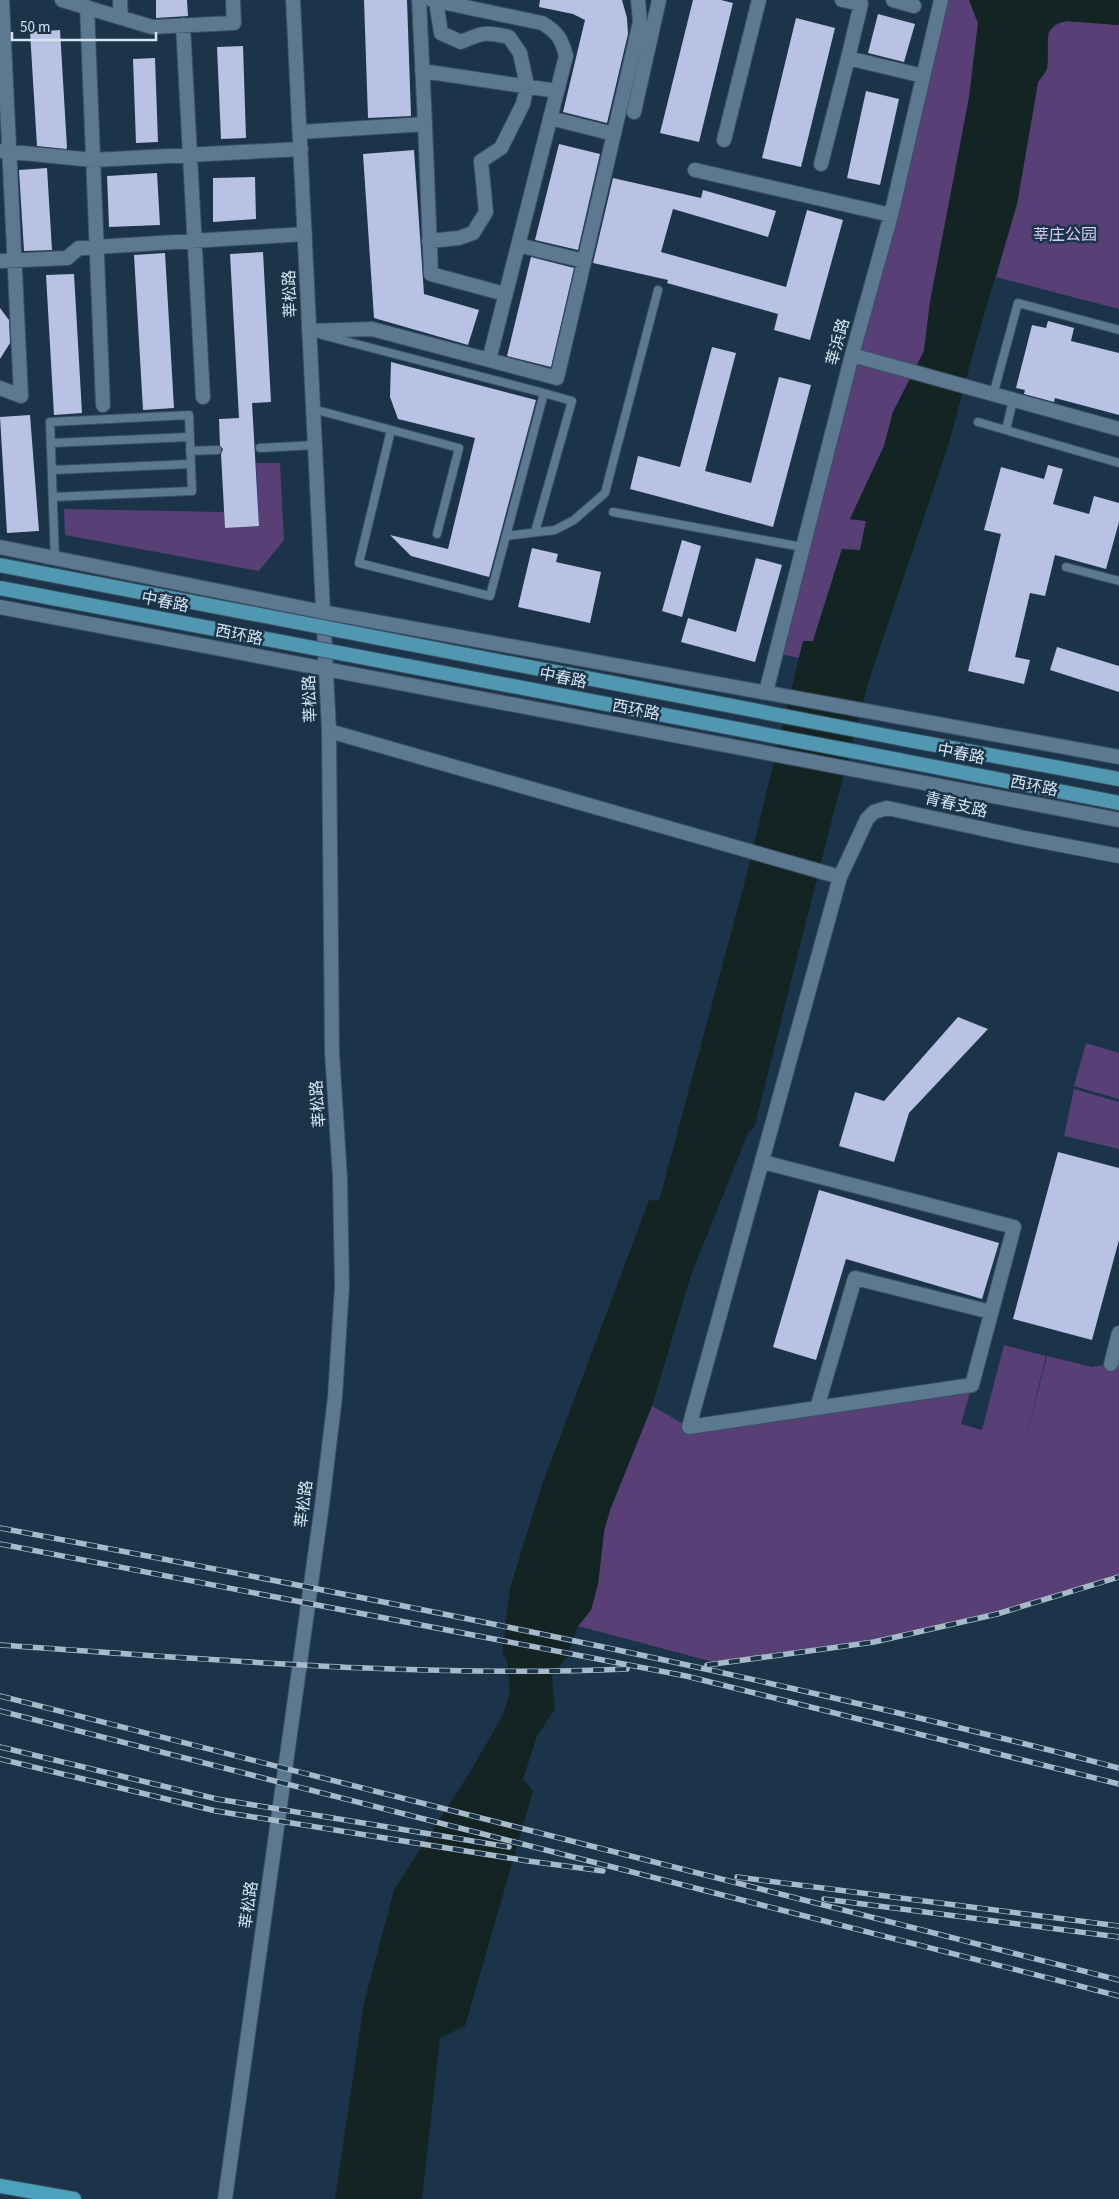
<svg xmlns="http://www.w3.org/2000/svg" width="1119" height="2199" font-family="'Source Sans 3','Noto Sans SC',sans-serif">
  <rect width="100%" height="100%" fill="#1b3449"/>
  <path fill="#584076" d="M941,0H969L978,23L969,98L930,302L924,351L893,412L884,446L850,519L866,521L860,551L842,549L813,641H803L799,658L776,653Z
    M1066,21L1119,25V309L996,277L1017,204L1038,82C1041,78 1046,73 1047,68C1052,47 1038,29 1066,21Z
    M256,463H280L284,540L259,571L65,535L64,509L224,512L225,528L259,526Z
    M1086,1043L1119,1053V1099L1074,1086Z
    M1074,1089L1119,1102V1149L1064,1136Z
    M1004,1345L1046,1356L1025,1442L1047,1356L1092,1367L1119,1362V1577L997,1614L874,1642L721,1664L578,1626L591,1610L598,1584L604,1531L610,1510L652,1406L689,1427L972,1385L961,1424L982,1430Z"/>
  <path fill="#132423" d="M969,0H1119V25L1066,21L1055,24L1048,32L1047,69L1038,82L1017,204L980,328L949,443L868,683L830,827L754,1128L749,1131L691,1275L652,1406L610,1510L604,1531L598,1584L591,1610L578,1626L567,1657L552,1676L555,1709L537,1736L523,1779L533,1791L465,2026L440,2038L422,2199H335L364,2003L394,1890L470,1772L503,1715L510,1692L507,1660L502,1653L510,1588L542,1485L649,1200L659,1201L745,881L803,641H813L842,549L860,550L866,521L850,519L884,446L893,412L924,351L930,302L969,98L978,23Z"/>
  <path fill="#b9c1e4" d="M156,0H187L188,16L156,18Z
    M364,0H407L411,116L368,118Z
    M540,0H622L627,18L628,34L607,123L563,112L585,20L573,14L539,7Z
    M693,0H721L733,3L699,142L660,133Z
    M878,14L915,24L904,62L868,53Z
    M796,18L835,28L801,167L762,158Z
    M60,30L67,148L66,149L37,146L30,32Z
    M243,46L246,138L221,139L217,47Z
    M155,58L158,142L136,143L133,59Z
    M866,91L899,99L880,185L847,178Z
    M559,144L600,154L578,250L535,240Z
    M414,150L424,294L479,310L468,345L374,318L363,154Z
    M47,168L52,250L24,251L19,170Z
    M157,173L160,225L109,227L107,176Z
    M255,177L256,219L213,222V178Z
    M613,178L701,198L703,190L776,211L768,237L673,209L661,252L786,287L807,210L843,220L810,340L774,330L778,314L667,283L668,280L593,263Z
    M263,252L271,402L252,403L259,526L225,528L221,454L223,449L220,446L219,419L239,418L230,254Z
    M165,253L174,408L143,410L134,255Z
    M531,257L574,268L551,367L507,356Z
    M74,274L82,413L54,415L46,275Z
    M0,308L9,320L10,343L0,359Z
    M1048,321L1074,328L1071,341L1119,353V415L1055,398L1054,402L1024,394L1025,390L1016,388L1032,325L1046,328Z
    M712,347L736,353L705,471L751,483L779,377L811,385L773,527L630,489L638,456L680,467Z
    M391,362L536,400L489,577L411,556L390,535L448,549L475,438L398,419L390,397Z
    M30,415L39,531L7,533L0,417Z
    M1048,465L1063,469L1053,504L1089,514L1094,496L1119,503V522L1106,569L1055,555L1045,596L1030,593L1015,657L1030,660L1024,684L968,671L1001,534L984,530L1001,467L1044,479Z
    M682,540L701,546L682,617L662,611Z
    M532,548L558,554L556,562L601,572L590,623L518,607Z
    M756,558L782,565L755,662L681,642L688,618L736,632Z
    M1057,647L1119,666V692L1050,670Z
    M958,1017L988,1029L909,1113L894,1162L839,1146L855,1092L884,1101Z
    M1058,1152L1119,1168V1240L1092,1340L1013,1319Z
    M819,1190L999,1243L982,1299L846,1259L816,1360L773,1347Z"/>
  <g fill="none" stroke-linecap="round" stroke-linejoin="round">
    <defs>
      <path id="service" d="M322,335L544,393L490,596L359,563L391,430
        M993,395L1018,303L1119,330
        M313,409L459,448L437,534
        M978,422L1119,463
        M1006,430L1013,400
        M51,443L190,437
        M260,448L315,445
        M190,451L217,450
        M52,470L191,464
        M53,497L192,491L189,415L50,422L55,559
        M613,512L802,547
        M535,532L572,401L544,393
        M506,536L555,530L574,520L605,493L658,290
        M1066,567L1119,581"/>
      <path id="minor" d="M62,0L152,27L234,23L233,0
        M120,0L121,18
        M432,0L542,23C557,32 562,39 566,56L489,360
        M842,0L861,4L848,58
        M893,0L914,6
        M87,7L103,405
        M183,25L203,397
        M422,71L557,91
        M634,112L659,0
        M550,118L614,134
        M425,124L431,274L505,294
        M300,132L425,124L419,0
        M724,140L759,0
        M2,151L93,160L301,149
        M821,164L848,58L923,76
        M695,170L891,215
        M429,241L459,238L473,233L486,212L481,161L501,148L523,104L527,86L520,53L509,37C486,32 483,32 461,42L441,33L436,1
        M518,245L584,261
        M0,261L67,258L79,248L305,234
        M309,331L372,329L557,378L640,22L638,0
        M852,355L1119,429
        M0,388L21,396L2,0
        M766,692L852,355L891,215L941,0
        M329,731L840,877L867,819L874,812L887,808L1025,838L1119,856
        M763,1162L1014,1227L972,1385L689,1427L840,877
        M1111,1364L1119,1333
        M817,1408L855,1278L991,1312"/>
      <path id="secondary" d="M0,547L323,612L1119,757
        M0,607L1119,820
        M225,2199L322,1505L335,1397L342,1286L340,1178L332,1052L329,731L293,0"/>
      <path id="primary" d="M903,739L1119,779
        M899,760L1119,803"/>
      <path id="trunk" d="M0,2186L74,2199"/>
    </defs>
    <use href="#service" stroke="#3a4f61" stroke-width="10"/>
    <use href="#minor" stroke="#3a4f61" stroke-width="16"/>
    <use href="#secondary" stroke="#3a4f61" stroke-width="16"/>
    <use href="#primary" stroke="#3a4f61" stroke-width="16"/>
    <use href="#trunk" stroke="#3a4f61" stroke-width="16"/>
    <use href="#service" stroke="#5d7891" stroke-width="8"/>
    <use href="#minor" stroke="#5d7891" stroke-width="14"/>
    <use href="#secondary" stroke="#5d7891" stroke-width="14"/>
    <use href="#primary" stroke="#5098b1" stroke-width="14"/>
    <use href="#trunk" stroke="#4ca2bc" stroke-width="14"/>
    <defs>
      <path id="rail" d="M0,1528C375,1599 750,1671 1119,1768
        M0,1544L686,1676L1119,1784
        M0,1645C208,1659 418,1678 627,1669
        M707,1665L874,1642L997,1614L1119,1577
        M0,1696L1119,1980
        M0,1711L1119,1996
        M0,1747L217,1799L509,1847
        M0,1759L216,1811L528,1861L603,1871
        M737,1877L1119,1926
        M824,1899L1119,1937"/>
    </defs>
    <use href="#rail" stroke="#a8bac9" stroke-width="5.5"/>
    <use href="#rail" stroke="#1b3449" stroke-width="4" stroke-dasharray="11" stroke-linecap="butt"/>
    <defs>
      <path id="primary-bridge" d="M0,565L903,739
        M0,588L899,760"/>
    </defs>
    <use href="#primary-bridge" stroke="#3a4f61" stroke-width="16" stroke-linecap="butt"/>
    <use href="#primary-bridge" stroke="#5098b1" stroke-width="14"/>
  </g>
  <g text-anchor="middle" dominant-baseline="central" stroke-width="5" stroke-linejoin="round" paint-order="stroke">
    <g font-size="16" fill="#ddccf6" stroke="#1b3449">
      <text x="1065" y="235">莘庄公园</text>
    </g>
    <g font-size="16" fill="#d5e4f1" stroke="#1b3449">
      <text transform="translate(290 294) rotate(-92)">莘松路</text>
      <text transform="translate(838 342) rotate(-75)">莘浜路</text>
      <text transform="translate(165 602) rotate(11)">中春路</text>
      <text transform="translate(239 635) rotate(11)">西环路</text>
      <text transform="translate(563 678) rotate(11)">中春路</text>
      <text transform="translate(310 699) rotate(-92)">莘松路</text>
      <text transform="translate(636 710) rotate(11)">西环路</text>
      <text transform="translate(961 754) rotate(11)">中春路</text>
      <text transform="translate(1034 786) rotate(11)">西环路</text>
      <text transform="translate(956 805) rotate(13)">青春支路</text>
      <text transform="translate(318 1104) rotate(-94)">莘松路</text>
      <text transform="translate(304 1504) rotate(-83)">莘松路</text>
      <text transform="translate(249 1905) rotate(-82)">莘松路</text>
    </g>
  </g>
  <path d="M12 32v8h144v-8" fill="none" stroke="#d5e4f1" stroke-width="2.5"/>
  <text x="20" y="32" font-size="15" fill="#d5e4f1" stroke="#1b3449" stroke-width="4" paint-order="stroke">50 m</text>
</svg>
